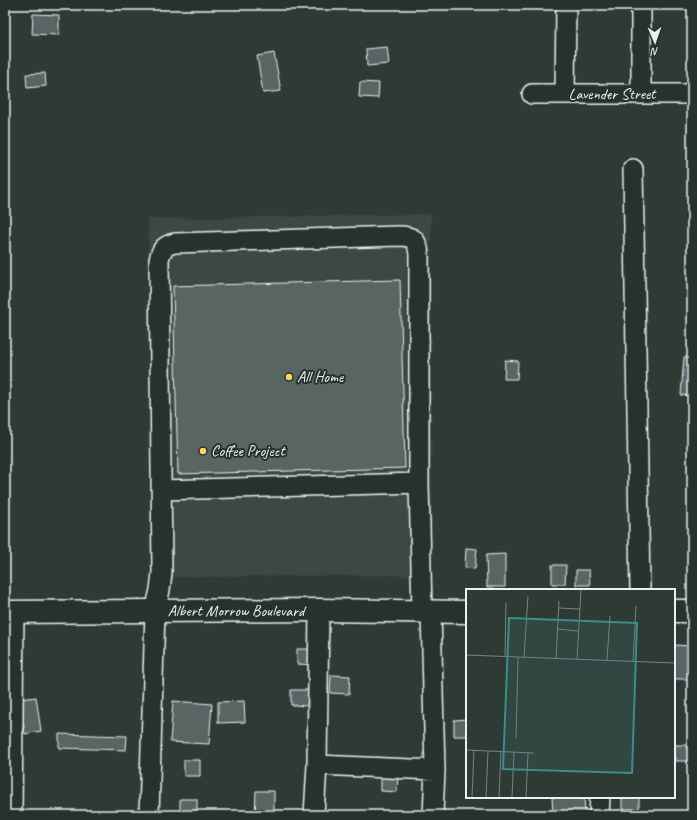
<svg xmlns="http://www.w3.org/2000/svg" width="697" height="820" font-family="Caveat,sans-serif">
  <rect width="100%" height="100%" fill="#2e3b35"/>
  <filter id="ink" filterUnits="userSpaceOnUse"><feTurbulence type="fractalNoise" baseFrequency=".025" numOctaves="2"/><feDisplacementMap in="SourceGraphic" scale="8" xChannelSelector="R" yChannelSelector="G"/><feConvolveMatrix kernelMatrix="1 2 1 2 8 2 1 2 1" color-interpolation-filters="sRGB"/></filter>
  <g filter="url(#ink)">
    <path fill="#3b4843" d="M431,214L432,575L153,577L148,219Z"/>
    <path fill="#596563" stroke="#e8f1f8" d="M33,14L59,15V35L32,34Z
      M387,47L389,64L367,66L366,49Z
      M274,53L281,91L263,93L257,56Z
      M45,73L46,86L27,88L26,74Z
      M360,82L379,83L378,98L359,97Z
      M400,280L405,468L178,474L173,286Z
      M684,357H692V396L681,395Z
      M505,360L518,361L517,379H504Z
      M466,548L477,549L475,569L465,568Z
      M505,554V587H487L486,555Z
      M552,565H566L565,584H552Z
      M576,570H589L590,585H576Z
      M674,645L692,646V679H674Z
      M297,649H314V665L297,664Z
      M331,675L350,676L349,694L330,693Z
      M291,690H308V706L291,705Z
      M36,697L41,731L25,734L20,699Z
      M173,701L212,704L209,744L170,742Z
      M244,701L245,722L218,723V702Z
      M467,719V736H454V720Z
      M59,734L127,736L126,750L59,748Z
      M675,745H692V761H675Z
      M184,760H200V776H184Z
      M381,776H398L397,792L381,791Z
      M256,791H274V815H255Z
      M552,797H584L585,813L553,814Z
      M622,797H639V809H622Z
      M180,799H197V815H180Z
      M332,813L376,814V815H332Z"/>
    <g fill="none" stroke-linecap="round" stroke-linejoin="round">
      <defs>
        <path id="minor" d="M532,94H692
          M565,94L566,5
          M641,94V5
          M633,169L640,590
          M161,490L419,483
          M431,611L435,770L433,815
          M317,765L435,770
          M12,815L14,612
          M149,815L155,611L160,590L162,573L159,260C161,249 165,245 175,243L398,236C413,236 417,239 419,254V483L422,611
          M314,815L317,765L319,610
          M599,815L600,797"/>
        <path id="highway" d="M674,611H692
          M5,612L319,610L467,612"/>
      </defs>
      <use href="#minor" stroke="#e8f1f8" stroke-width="22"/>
      <use href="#highway" stroke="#e8f1f8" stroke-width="25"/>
      <use href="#minor" stroke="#26332d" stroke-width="19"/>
      <use href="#highway" stroke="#26332d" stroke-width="22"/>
    </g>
  </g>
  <g fill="#ffd166" stroke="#26332d" stroke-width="1.5">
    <circle cx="289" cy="377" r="4"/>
    <circle cx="203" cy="451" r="4"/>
  </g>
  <g text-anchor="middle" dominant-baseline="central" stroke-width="4" stroke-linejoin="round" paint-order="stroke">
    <g font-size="16" fill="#e8f1f8" stroke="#26332d">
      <text x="612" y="94">Lavender Street</text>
      <text x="236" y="611">Albert Morrow Boulevard</text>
    </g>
    <g font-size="16" fill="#e8f1f8" stroke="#26332d" text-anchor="start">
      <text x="297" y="377">All Home</text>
      <text x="211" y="451">Coffee Project</text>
    </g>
  </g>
  <g transform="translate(466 589)">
    <rect width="209" height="209" fill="#2e3b35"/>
    <path fill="none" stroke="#788483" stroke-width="1" d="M92,19L114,20M91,40L112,42M0,66L209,74M39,67L40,14M58,68L62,7M90,69L93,12M111,70L115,1M141,71L144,27M167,72L170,17M50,149L52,68M0,161L68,164M6,208L8,161M20,208L22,162M33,208L35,163M46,208L48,163M60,208L62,164"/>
    <path fill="#3a8f8a" fill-opacity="0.15" stroke="#3a8f8a" stroke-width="2" d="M43,29L171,34L166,184L37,180Z"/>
    <rect width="209" height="209" fill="none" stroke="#e8f1f8" stroke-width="2"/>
  </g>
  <rect width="697" height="820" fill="none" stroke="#26332d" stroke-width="20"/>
  <rect x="10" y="10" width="677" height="800" fill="none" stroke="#e8f1f8" stroke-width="1.5" filter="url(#ink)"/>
  <g transform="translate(655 42) rotate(178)" stroke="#26332d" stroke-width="3" paint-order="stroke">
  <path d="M0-3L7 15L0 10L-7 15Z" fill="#e8f1f8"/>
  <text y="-6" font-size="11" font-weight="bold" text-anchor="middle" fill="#e8f1f8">N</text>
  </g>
</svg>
